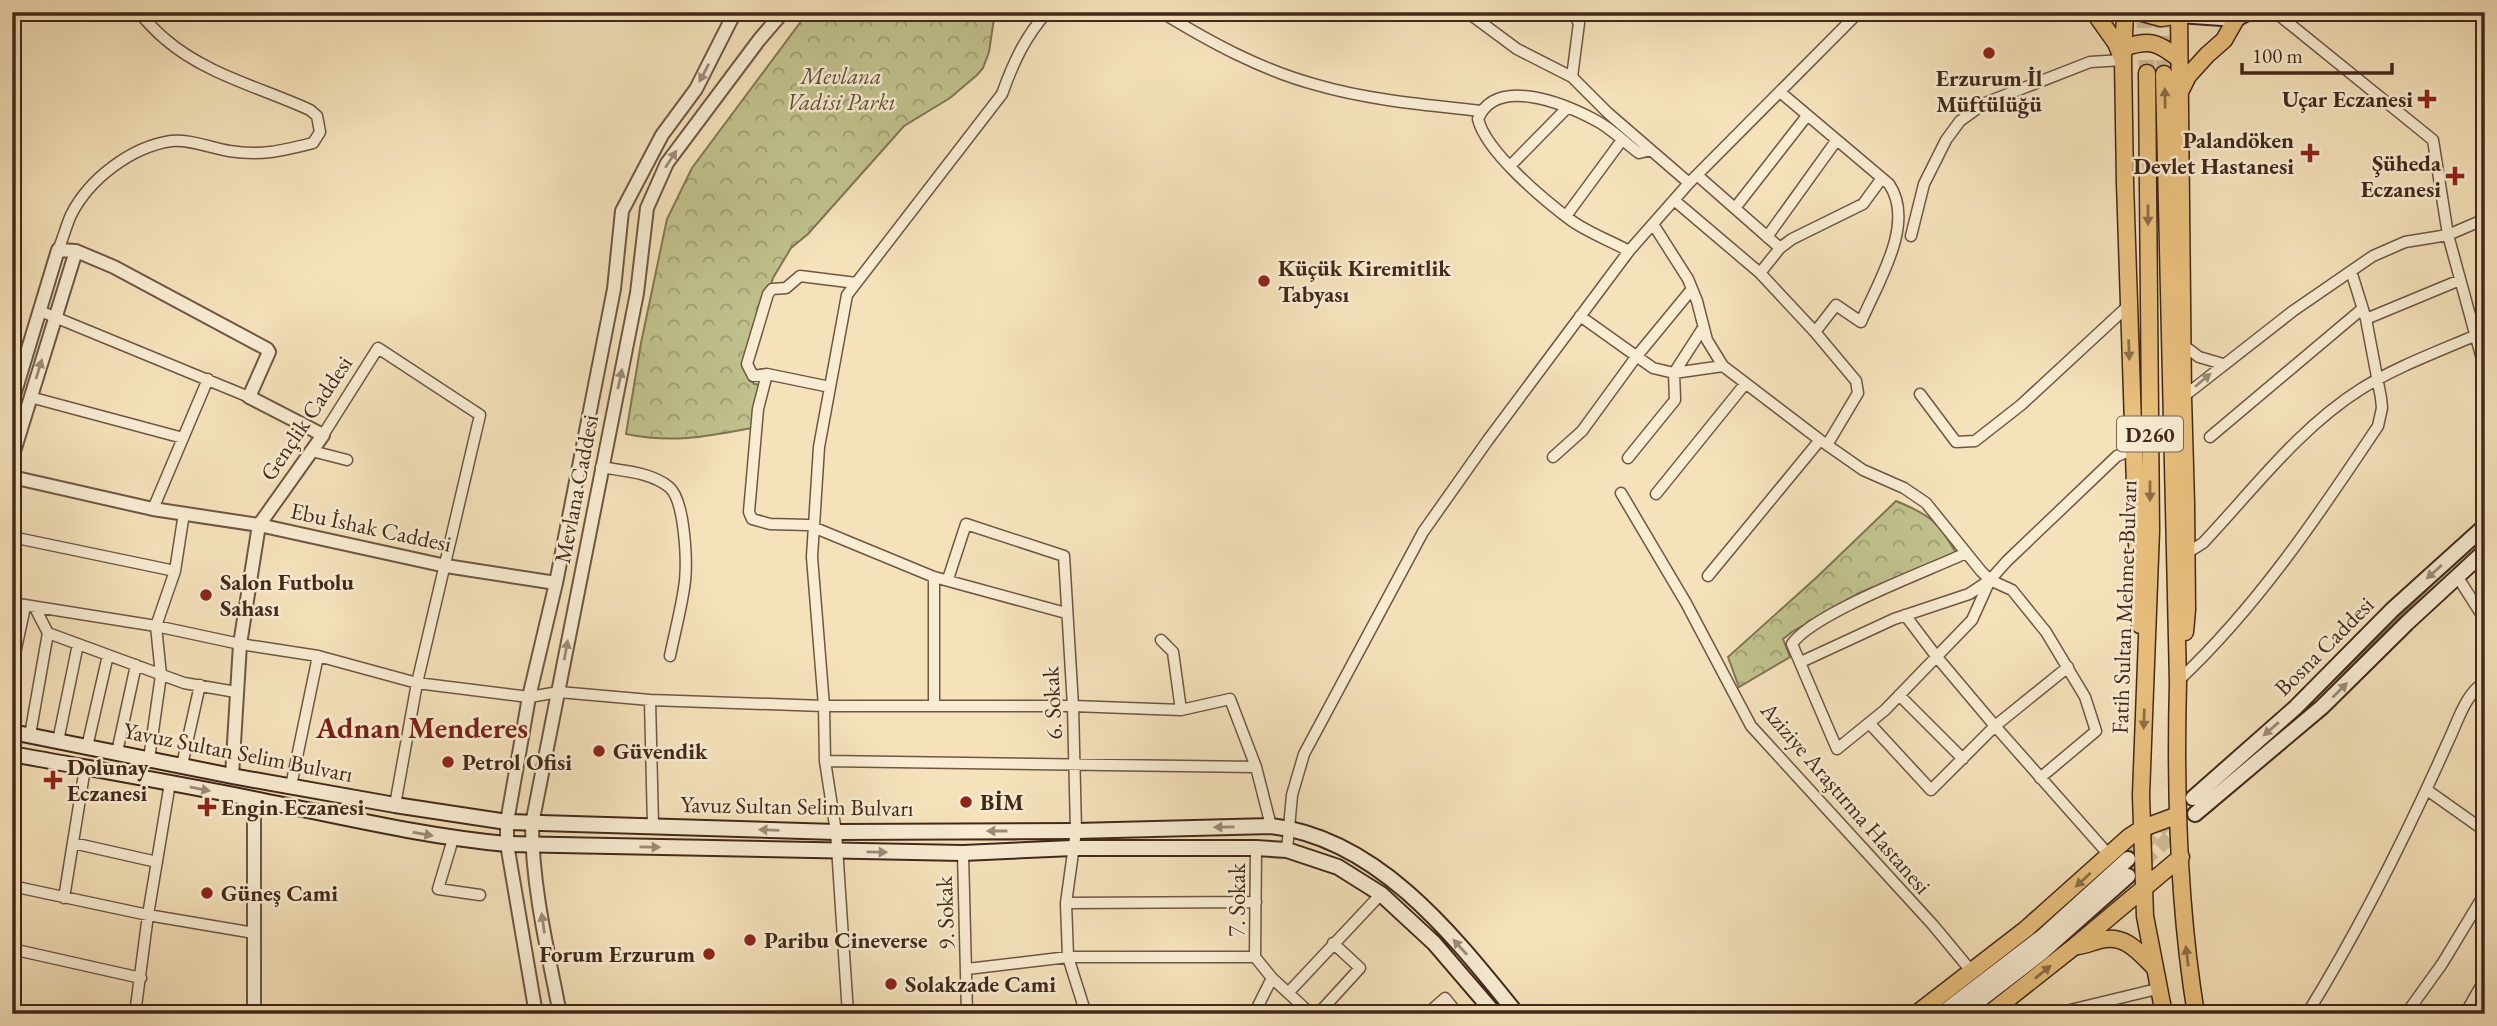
<svg xmlns="http://www.w3.org/2000/svg" width="2497" height="1026" font-family="'EB Garamond',serif">
  <defs>
    <pattern id="forest-crowns" width="20" height="18" patternUnits="userSpaceOnUse" patternTransform="scale(1.75)"><rect width="20" height="18" fill="#c0c28d"/><path d="M2 6a3 3 0 1 1 6 0M12 15a3 3 0 1 1 6 0" fill="none" stroke="#9e9e72"/></pattern>
  </defs>
  <rect width="100%" height="100%" fill="#f5e2bb"/>
  <filter id="stains"><feTurbulence type="fractalNoise" baseFrequency=".00286" numOctaves="4"/><feColorMatrix values="0 0 0 0 .2 0 0 0 0 .09 0 0 0 0 .02 0 0 0 .5 -.17"/></filter>
  <radialGradient id="worn" r=".72"><stop offset=".6" stop-color="#630" stop-opacity="0"/><stop offset="1" stop-color="#630" stop-opacity=".3"/></radialGradient>
  <path fill="#c0c28d" stroke="#817554" stroke-width="2" d="M2485,533V543L2401,617L2319,700L2201,799L2315,699Z"/>
  <path fill="url(#forest-crowns)" stroke="#817554" stroke-width="2" d="M808,12H995L989,52L983,68L977,75L950,98L904,126L808,234L791,248L773,278L745,370L754,384L765,385L757,427C709,436 675,444 626,434L641,343L667,219L692,168Z
    M1896,501C1930,515 1938,521 1956,553L1859,593L1792,632L1783,639L1790,657L1739,687L1728,657L1817,577Z"/>
  <g fill="none" stroke-linecap="round" stroke-linejoin="round">
    <path stroke="#d1bd9b" stroke-width="14" stroke-dasharray="14 7" stroke-linecap="butt" d="M2128,859L2193,798
      M2128,876L2195,814"/>
    <path stroke="#d1bd9b" stroke-width="16" stroke-dasharray="16 8" stroke-linecap="butt" d="M2144,12L2147,73
      M2162,12L2164,74"/>
    <defs>
      <path id="minor" d="M1161,12C1210,42 1261,70 1317,85C1368,100 1428,105 1481,111
        M1467,12L1517,49L1572,77
        M1572,12L1579,23L1572,77L1608,113L1689,183
        M2275,12L2433,140L2448,235L2485,370
        M1780,92L1889,184C1916,223 1878,282 1861,322L1836,305L1815,332
        M1510,166L1567,108
        M1697,175L1780,248
        M1674,200L1760,273L1815,332L1856,381L1858,393L1827,445
        M1735,208L1806,117
        M1566,216L1622,140
        M1653,224L1688,279L1697,301L1707,340L1723,366L1820,440L1863,470L1904,488L1926,503L1981,571L1990,580L2012,590L2046,632L2085,697L2096,731L2040,778
        M1911,236L1924,184L1946,140L1960,121L1985,103L2090,62L2123,60
        M1767,237L1836,141
        M58,250C63,239 66,226 71,215C89,179 131,147 171,141C190,139 211,148 229,151C262,156 281,151 313,143L320,132L317,116L310,110C262,88 205,74 165,39C155,31 147,21 138,12
        M1629,251C1611,241 1589,233 1572,221C1544,200 1486,152 1478,119C1496,75 1565,104 1595,120C1611,128 1624,142 1639,153L1651,150
        M1760,273L1780,248L1792,239L1863,204L1882,178
        M40,311L249,397
        M1580,316L1653,368L1674,373L1723,366
        M2366,319L2460,280
        M2183,345L2199,357L2223,364
        M767,374L758,409L749,512L752,519L770,524L808,525L934,577L1066,613
        M830,387L767,374L753,376L747,364L768,294L772,289L786,288L800,276L856,283
        M1920,394L1956,442L1975,441L2021,405L2128,306
        M30,397L183,438
        M2183,397L2293,311L2373,256L2405,242L2448,235L2485,219
        M323,435L378,348L480,415L417,683L395,805
        M2210,437L2362,309
        M312,451L347,460
        M1553,457L1582,431L1636,357L1692,289
        M1628,458L1675,400L1674,373L1703,328
        M601,467C623,471 651,472 669,487C685,500 687,561 685,581C682,606 675,631 670,656
        M1621,493L1686,603L1751,726L1933,925L1972,972
        M1656,494L1745,384
        M153,509L208,379
        M12,537L175,571
        M1966,553C1928,571 1813,613 1792,644L1837,749L1885,710L1972,620L1990,580
        M2187,553L2203,543C2253,490 2299,428 2361,389C2396,367 2437,352 2474,336
        M1708,576L1820,440
        M2457,576L2485,620
        M934,577V706
        M948,579L966,524L1064,556L1073,706L1076,831L1066,903L1068,957L1086,1014
        M12,603L156,626L240,644L318,656L417,683L529,697L559,692L650,700L824,706H1073L1181,710L1230,699L1256,767L1271,826
        M35,608L48,633L184,683L236,692
        M1905,615L1936,656L1995,726L2109,855
        M1161,640L1173,652L1181,710
        M1801,662L1894,619L1969,594L1990,580L2007,561L2117,456L2132,450
        M12,667L25,607
        M2178,681C2257,607 2318,516 2378,426L2382,408L2381,398L2366,319L2351,271
        M1899,695L1963,759
        M650,700L653,826
        M1870,724L1931,790L1995,726L2068,667
        M30,735L48,633
        M58,741L78,644
        M87,747L108,655
        M117,752L136,665
        M149,759L161,675L156,626L175,571L184,513
        M825,761L1256,767
        M182,765L200,685
        M291,786L318,656
        M2427,790L2485,831
        M453,839L438,889L480,895
        M73,843L157,862
        M1256,848L1255,957L1272,978L1311,1014
        M1287,850L1292,795L1304,754L1423,532L1488,440L1629,251L1689,183L1859,12
        M963,853L967,1014
        M12,886L148,915L254,933
        M64,898L85,768
        M1066,903L1256,902
        M12,949L141,978
        M967,969L1068,957H1255
        M1288,993L1381,894
        M135,1014L148,915L170,783
        M848,1014L836,832L825,761L824,706L812,557L819,447L847,295L1002,94C1013,63 1025,37 1047,12
        M1254,1014L1272,978
        M1318,1014L1360,968L1333,943
        M1427,1014L1445,998L1458,1014
        M2070,1014V1010L2157,989
        M2307,1014C2360,928 2406,836 2447,744C2457,724 2465,693 2485,682
        M2406,1014L2442,964L2485,893
        M2465,1014L2485,979"/>
      <path id="tertiary" d="M12,402L58,250L76,251L114,267L267,349L269,352L249,397L323,435L259,525L240,644L232,776
        M12,458L76,251
        M12,477L153,509L259,525L446,566L556,583
        M12,1011L25,1014
        M254,1014V799
        M536,1014L507,844V822L529,697L556,583L614,289L622,211L662,135L696,89L735,12
        M560,1014C548,952 532,887 532,824L637,293L647,208L667,163L759,40L783,12"/>
      <path id="secondary" d="M2179,15L2236,19L2249,12
        M12,732L232,776L395,805L507,822L836,832L1076,831L1271,826C1378,838 1454,936 1517,1014
        M12,754C93,769 174,783 254,799C339,816 421,836 507,844L963,853L1073,848H1256L1287,850L1338,867L1381,894L1434,943L1495,1014
        M2193,798L2295,708L2392,610L2485,526
        M2195,814L2322,707L2407,623L2485,551
        M1941,1014L2043,936L2128,859
        M1962,1014L2040,954L2128,876"/>
      <path id="trunk" d="M2094,12L2116,43L2122,58
        M2125,12L2123,60L2125,183L2137,545V613L2140,625
        M2139,12L2161,18L2179,15
        M2179,12L2183,397L2186,503L2187,610L2185,632
        M2123,48C2150,39 2157,42 2178,58
        M2147,73L2151,531L2141,795L2145,916L2164,1014
        M2164,74L2178,682C2175,793 2178,904 2196,1014
        M2180,92L2188,76L2207,55L2224,40L2236,19
        M2078,946C2086,945 2092,942 2100,940C2124,934 2137,950 2153,966
        M1916,1014L2026,929L2129,837L2143,828L2178,815
        M1989,1014L2075,946L2181,857"/>
    </defs>
    <use href="#minor" stroke="#6f5643" stroke-width="13"/>
    <use href="#tertiary" stroke="#6f5643" stroke-width="16"/>
    <use href="#secondary" stroke="#42281b" stroke-width="18"/>
    <use href="#trunk" stroke="#42281b" stroke-width="19"/>
    <use href="#minor" stroke="#f8ecd3" stroke-width="10"/>
    <use href="#tertiary" stroke="#f8ecd3" stroke-width="12"/>
    <use href="#secondary" stroke="#f8ecd3" stroke-width="14"/>
    <use href="#trunk" stroke="#eac17e" stroke-width="16"/>
  </g>
  <defs><path id="oneway-solid" d="M-6-.8H1V-3.2L6.5 0L1 3.2V.8H-6Z" transform="scale(1.75)"/></defs>
  <g fill="#9d8a77">
    <use href="#oneway-solid" transform="translate(704 73) rotate(118)"/>
    <use href="#oneway-solid" transform="translate(671 159) rotate(-57)"/>
    <use href="#oneway-solid" transform="translate(39 369) rotate(-73)"/>
    <use href="#oneway-solid" transform="translate(620 379) rotate(-78)"/>
    <use href="#oneway-solid" transform="translate(2203 380) rotate(-40)"/>
    <use href="#oneway-solid" transform="translate(2434 572) rotate(138)"/>
    <use href="#oneway-solid" transform="translate(566 650) rotate(-80)"/>
    <use href="#oneway-solid" transform="translate(2340 690) rotate(-45)"/>
    <use href="#oneway-solid" transform="translate(2271 729) rotate(139)"/>
    <use href="#oneway-solid" transform="translate(200 789) rotate(11)"/>
    <use href="#oneway-solid" transform="translate(1224 827) rotate(179)"/>
    <use href="#oneway-solid" transform="translate(769 830) rotate(-178)"/>
    <use href="#oneway-solid" transform="translate(997 831) rotate(180)"/>
    <use href="#oneway-solid" transform="translate(423 834) rotate(10)"/>
    <use href="#oneway-solid" transform="translate(650 847) rotate(1)"/>
    <use href="#oneway-solid" transform="translate(877 852) rotate(1)"/>
    <use href="#oneway-solid" transform="translate(543 923) rotate(-98)"/>
    <use href="#oneway-solid" transform="translate(1460 947) rotate(-132)"/>
  </g>
  <g fill="#8e6d48">
    <use href="#oneway-solid" transform="translate(2165 98) rotate(-91)"/>
    <use href="#oneway-solid" transform="translate(2148 215) rotate(90)"/>
    <use href="#oneway-solid" transform="translate(2129 350) rotate(88)"/>
    <use href="#oneway-solid" transform="translate(2150 491) rotate(90)"/>
    <use href="#oneway-solid" transform="translate(2144 719) rotate(92)"/>
    <use href="#oneway-solid" transform="translate(2083 880) rotate(137)"/>
    <use href="#oneway-solid" transform="translate(2187 956) rotate(-97)"/>
    <use href="#oneway-solid" transform="translate(2043 972) rotate(-39)"/>
  </g>
  <g fill="#8f2418" stroke="#f8ecd3" stroke-width="2.5">
    <circle cx="1989" cy="53" r="7"/>
    <path d="M2423.5 88.5h7v7h7v7h-7v7h-7v-7h-7v-7h7z"/>
    <path d="M2306.5 142.5h7v7h7v7h-7v7h-7v-7h-7v-7h7z"/>
    <path d="M2451.5 165.5h7v7h7v7h-7v7h-7v-7h-7v-7h7z"/>
    <circle cx="1264" cy="281" r="7"/>
    <circle cx="206" cy="595" r="7"/>
    <circle cx="599" cy="751" r="7"/>
    <circle cx="448" cy="762" r="7"/>
    <path d="M49.5 769.5h7v7h7v7h-7v7h-7v-7h-7v-7h7z"/>
    <circle cx="966" cy="802" r="7"/>
    <path d="M203.5 796.5h7v7h7v7h-7v7h-7v-7h-7v-7h7z"/>
    <circle cx="207" cy="893" r="7"/>
    <circle cx="750" cy="940" r="7"/>
    <circle cx="709" cy="954" r="7"/>
    <circle cx="891" cy="984" r="7"/>
  </g>
  <g text-anchor="middle" dominant-baseline="central" stroke-width="5" stroke-linejoin="round" paint-order="stroke">
    <rect fill="#f8ecd3" stroke="#796352" stroke-width="2" x="2117" y="416.5" width="66" height="35" rx="5"/>
    <g font-size="21" font-weight="bold" fill="#42281b">
      <text x="2150" y="434">D260</text>
    </g>
    <g font-size="23" font-style="italic" fill="#624e38" stroke="#f8ecd3">
      <text x="841" y="76">Mevlana<tspan x="841" dy="26">Vadisi Parkı</tspan></text>
    </g>
    <g font-size="23" font-weight="bold" fill="#42281b" stroke="#f8ecd3" text-anchor="start">
      <text x="1989" y="78" text-anchor="middle">Erzurum İl<tspan x="1989" dy="26">Müftülüğü</tspan></text>
      <text x="2413" y="99" text-anchor="end">Uçar Eczanesi</text>
      <text x="2294" y="140" text-anchor="end">Palandöken<tspan x="2294" dy="26">Devlet Hastanesi</tspan></text>
      <text x="2441" y="163" text-anchor="end">Şüheda<tspan x="2441" dy="26">Eczanesi</tspan></text>
      <text x="1278" y="268">Küçük Kiremitlik<tspan x="1278" dy="26">Tabyası</tspan></text>
      <text x="220" y="582">Salon Futbolu<tspan x="220" dy="26">Sahası</tspan></text>
      <text x="613" y="751">Güvendik</text>
      <text x="462" y="762">Petrol Ofisi</text>
      <text x="67" y="767">Dolunay<tspan x="67" dy="26">Eczanesi</tspan></text>
      <text x="980" y="802">BİM</text>
      <text x="221" y="807">Engin Eczanesi</text>
      <text x="221" y="893">Güneş Cami</text>
      <text x="764" y="940">Paribu Cineverse</text>
      <text x="695" y="954" text-anchor="end">Forum Erzurum</text>
      <text x="905" y="984">Solakzade Cami</text>
    </g>
    <g font-size="23" fill="#42281b" stroke="#f8ecd3">
      <text transform="translate(306 418) rotate(-56)">Gençlik Caddesi</text>
      <text transform="translate(576 489) rotate(-79)">Mevlana Caddesi</text>
      <text transform="translate(371 527) rotate(12)">Ebu İshak Caddesi</text>
      <text transform="translate(2124 607) rotate(-88)">Fatih Sultan Mehmet Bulvarı</text>
      <text transform="translate(2324 646) rotate(-45)">Bosna Caddesi</text>
      <text transform="translate(1052 703) rotate(-93)">6. Sokak</text>
      <text transform="translate(238 752) rotate(11)">Yavuz Sultan Selim Bulvarı</text>
      <text transform="translate(1846 798) rotate(49)">Aziziye Araştırma Hastanesi</text>
      <text transform="translate(797 806) rotate(1)">Yavuz Sultan Selim Bulvarı</text>
      <text transform="translate(1237 900) rotate(-90)">7. Sokak</text>
      <text transform="translate(945 913) rotate(-92)">9. Sokak</text>
    </g>
    <g font-size="30" font-weight="bold" fill="#7a1f14" stroke="#f8ecd3">
      <text x="422" y="727">Adnan Menderes</text>
    </g>
  </g>
  <rect width="2497" height="1026" fill="none" stroke="#f5e2bb" stroke-width="42"/>
  <rect x="14" y="14" width="2469" height="998" fill="none" stroke="#42281b" stroke-width="3.5"/>
  <rect x="21" y="21" width="2455" height="984" fill="none" stroke="#42281b" stroke-width="2"/>
  <path d="M2242 63v10h150v-10" fill="none" stroke="#42281b" stroke-width="3.5"/>
  <text x="2252" y="63" font-size="21" fill="#42281b" stroke="#f8ecd3" stroke-width="5" paint-order="stroke">100 m</text>
  <rect width="100%" height="100%" filter="url(#stains)"/>
  <rect width="100%" height="100%" fill="url(#worn)"/>
</svg>
